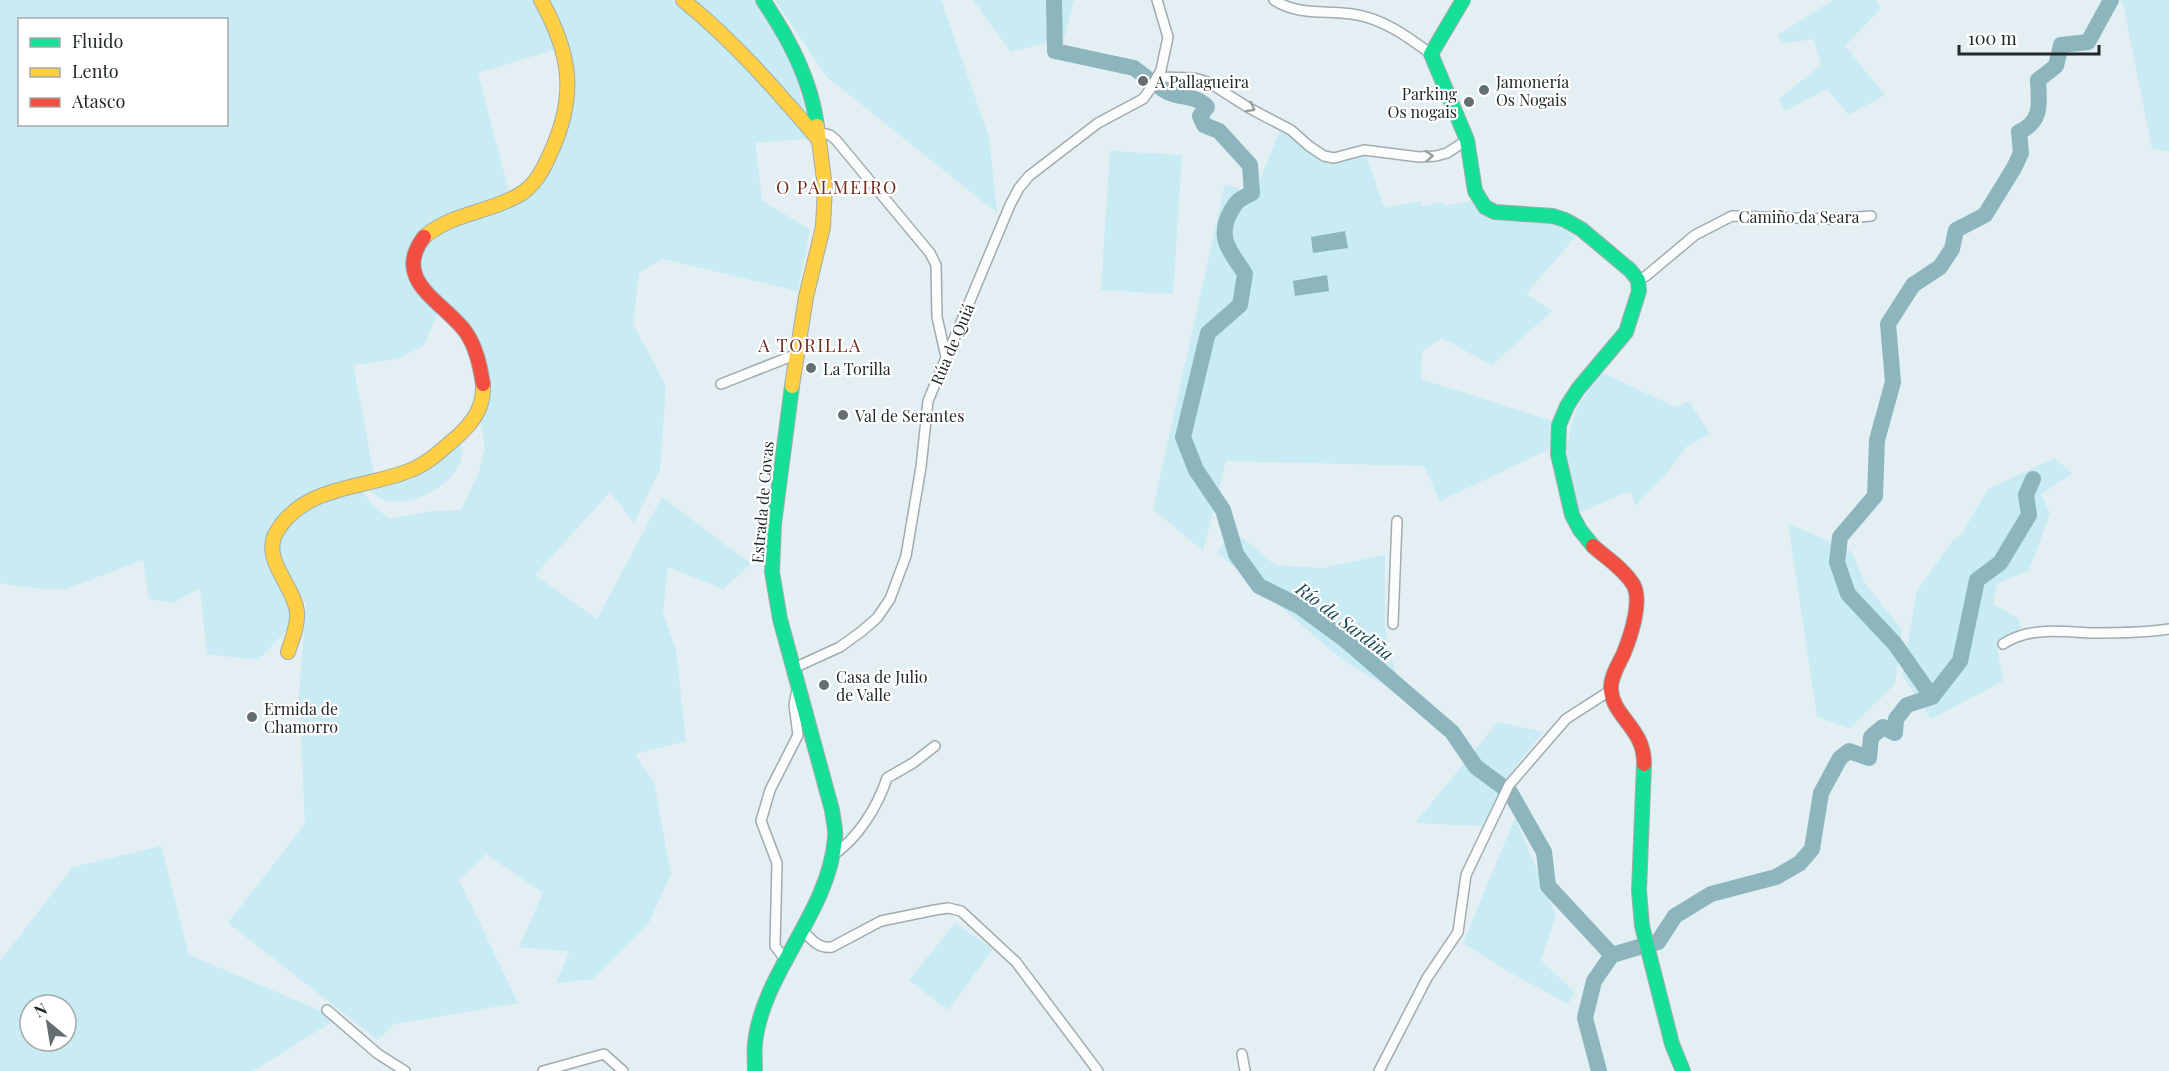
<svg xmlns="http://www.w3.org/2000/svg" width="2169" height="1071" font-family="'Playfair Display',serif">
  <rect width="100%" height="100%" fill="#e3eff2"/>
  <path fill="#c8ebf4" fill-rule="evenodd" d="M0,0H537L556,49L478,73L510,196L466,210L409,258L439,311L424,345L398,359L353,365L374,475L338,482L284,512L270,524L264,546L268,564L284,588L291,614L288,629L258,660L207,654L200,588L173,603L149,599L143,560L66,589H39L0,583ZM20,20H226V124H20Z
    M545,0H672L697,15L729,45L801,123L806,139L755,143L762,200L810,230L798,291L663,259L639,273L633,324L666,386L660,469L634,523L610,492L535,575L597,619L662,497L751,564L723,589L668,567L663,612L676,651L686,741L635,754L654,783L671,874L648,924L593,979L556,983L570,951L519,947L543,893L486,854L459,880L518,1003L394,1024L378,1040L228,923L305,824L299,695L306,604L282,562L278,540L294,516L327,497L360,488L372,504L389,519L432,511L461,510L478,475L485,448L480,417L483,363L419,273L416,260L432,235L532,191L570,91Z
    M692,0H754L775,27L795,70L805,113L736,36Z
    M775,0H941L989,137L997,213L826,76Z
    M973,0H1074L1064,38L1011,52Z
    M1833,0H1875L1881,8L1845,46L1885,95L1849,115L1827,89L1785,111L1779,99L1821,65L1814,39L1781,44L1778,35Z
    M2120,0H2169V151L2152,149L2123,4Z
    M1281,128L1318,157L1365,152L1384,208L1421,201V206L1443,202L1444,206L1472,201L1492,218L1549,221L1576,236L1526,294L1552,311L1492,365L1442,338L1422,351L1421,379L1553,421L1552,448L1440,501L1424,466L1226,461L1203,551L1153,509L1225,184L1254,194Z
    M1110,151L1182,155L1173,294L1101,290Z
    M1601,372L1675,407L1689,401L1710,434L1687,446L1665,475L1635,506L1632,494L1627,492L1579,513L1565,457L1566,440H1569C1571,414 1585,393 1601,372Z
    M460,439C461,443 462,449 462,453C460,483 415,506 388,501C378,499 372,492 366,485Z
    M2055,458L2072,474L2041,494L2050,514L2029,570L1997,584L1993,604L2018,618L2021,628L1997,648L2003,681L1931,719L1902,675L1917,591L1953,540L1962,534L1988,489Z
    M1788,523L1852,552L1865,583L1902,630L1895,684L1850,728L1817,717Z
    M1234,531L1275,565L1322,568L1385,555V629L1401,696L1340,658L1217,552Z
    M1498,722L1543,732L1509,775L1482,826L1415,823Z
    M1515,818L1556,915L1541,960L1574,992L1568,1004L1511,973L1463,943Z
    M161,846L189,955L338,1018L253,1071H0V961L73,867ZM30,1005H66V1041H30Z
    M955,923L993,949L948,1010L909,980Z"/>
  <path fill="#8db5be" d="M1345,231L1348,248L1313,253L1311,237Z
    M1327,275L1329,291L1295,296L1293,281Z"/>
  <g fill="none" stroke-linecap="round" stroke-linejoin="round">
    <path stroke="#8db5be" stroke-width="16" d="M1054,0L1055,51L1134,68L1147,78
      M1161,88C1177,100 1194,93 1207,107L1200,116L1204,125L1219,131L1250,165L1252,193C1238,200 1236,201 1229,215C1217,240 1232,253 1245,274L1240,305L1208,333L1183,437L1196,470L1223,510L1236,554L1259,586L1299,606L1344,639L1452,732L1476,767L1510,792L1544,852L1548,886L1612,955L1594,981L1585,1018L1599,1071
      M1932,697L1895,644L1848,594L1837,562L1840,537L1875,496L1877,440L1893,382L1888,324L1913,285L1940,267L1952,249L1956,230L1985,215L2014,168L2021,153L2019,132C2043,121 2039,103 2038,80L2056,66L2061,45L2088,42L2111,0
      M1655,943L1658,942L1675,916L1711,894L1776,877L1800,863L1812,849L1821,793L1840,758L1849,751L1869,758L1871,737L1883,727L1895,733L1896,719L1907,705L1932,697L1960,661L1977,580L2000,563L2029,515L2026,495L2033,479
      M1612,955L1639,947"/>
    <defs>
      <path id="street" d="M1274,0C1298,16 1325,10 1352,14C1382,18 1407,36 1431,54
        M1158,77L1194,78L1208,82L1249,108L1291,130L1309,146L1324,156L1334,158L1364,150L1419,157L1436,156L1447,153L1467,140
        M818,132L830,135L836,140L930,253L936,265L937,317L946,357
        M1638,280L1646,276L1695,235L1732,216L1831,219L1871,216
        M721,384L797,354
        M1393,624L1397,521
        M2003,644C2030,626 2063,632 2094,633C2119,633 2144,633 2169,629
        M794,668L840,647L862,631L877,618L890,599L906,556L921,467L928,401L1010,205L1019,188L1029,176L1098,123L1143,99L1151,88L1161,70L1168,37L1157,0
        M832,856C858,838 877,808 887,778L913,763L935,746
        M803,931C812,940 819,949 832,947L881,921L935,910L948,908L961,911L1016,962L1098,1071
        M787,962L775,946L777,863L761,821L770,790L798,735L794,705L797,690
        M327,1010L378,1054L405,1071
        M1242,1054L1245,1071
        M543,1071L604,1054L623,1071
        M1379,1071L1427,978L1458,932L1466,875L1509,785L1566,719L1611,690"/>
      <path id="fast" d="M763,0C789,39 811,79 817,126
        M1463,0L1431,54L1467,140L1475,191L1485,207L1495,212L1553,216L1565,220L1581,229L1630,270L1638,280L1639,291L1626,332L1578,389L1567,406L1559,425L1558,454L1572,515L1580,530L1593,546
        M1644,764L1639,891L1642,926L1672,1044L1683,1071
        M755,1071C755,1062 754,1052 755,1043C763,971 829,913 835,838C836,829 833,819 832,810L780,619L772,572L774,524L792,386"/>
      <path id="slow" d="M683,0C735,42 776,90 819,140
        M424,237C452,213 488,213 519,195C535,186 544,168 551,152C577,95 571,54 541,0
        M792,386L806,297L823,227L825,187L817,126
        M288,652C292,639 298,626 297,612C294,585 260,559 277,531C306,484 366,489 411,470C429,463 444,448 459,435C475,420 484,406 483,384"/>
      <path id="jam" d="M424,237C391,280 442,301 465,331C476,346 480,366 483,384
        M1593,546C1606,558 1623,568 1633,584C1643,601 1630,638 1623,655C1618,665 1610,678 1611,690C1613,717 1645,729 1644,764"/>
    </defs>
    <use href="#street" stroke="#a2abae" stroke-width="12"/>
    <use href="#fast" stroke="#a2abae" stroke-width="16"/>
    <use href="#slow" stroke="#a2abae" stroke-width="16"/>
    <use href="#jam" stroke="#a2abae" stroke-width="16"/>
    <use href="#street" stroke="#fbfdfd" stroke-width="9"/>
    <use href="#fast" stroke="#16e098" stroke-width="14"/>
    <use href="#slow" stroke="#ffcf43" stroke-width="14"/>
    <use href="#jam" stroke="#f24e42" stroke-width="14"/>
  </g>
  <defs><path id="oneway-chevron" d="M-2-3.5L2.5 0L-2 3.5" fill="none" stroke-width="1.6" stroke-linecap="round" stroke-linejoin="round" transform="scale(1.5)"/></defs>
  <g stroke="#999e9e">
    <use href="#oneway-chevron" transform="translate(1251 108) rotate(28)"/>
    <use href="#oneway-chevron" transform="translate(1429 156) rotate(-4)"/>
  </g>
  <g fill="#656e71" stroke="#fff" stroke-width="2">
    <circle cx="1143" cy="81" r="6"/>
    <circle cx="1484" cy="90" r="6"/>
    <circle cx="1469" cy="102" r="6"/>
    <circle cx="811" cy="368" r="6"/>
    <circle cx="843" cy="415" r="6"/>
    <circle cx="824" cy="685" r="6"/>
    <circle cx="252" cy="717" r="6"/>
  </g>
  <g text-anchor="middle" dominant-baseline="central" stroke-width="4.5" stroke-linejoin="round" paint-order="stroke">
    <g font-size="16" fill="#21292b" stroke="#fff" text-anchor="start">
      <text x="1155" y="81">A Pallagueira</text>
      <text x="1496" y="81">Jamonería<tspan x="1496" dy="18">Os Nogais</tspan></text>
      <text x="1457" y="93" text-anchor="end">Parking<tspan x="1457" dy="18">Os nogais</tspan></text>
      <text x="823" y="368">La Torilla</text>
      <text x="855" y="415">Val de Serantes</text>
      <text x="836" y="676">Casa de Julio<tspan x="836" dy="18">de Valle</tspan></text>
      <text x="264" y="708">Ermida de<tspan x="264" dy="18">Chamorro</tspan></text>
    </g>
    <g font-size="16" fill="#21292b" stroke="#fff">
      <text x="1799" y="216">Camiño da Seara</text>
      <text transform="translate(952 344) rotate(-67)">Rúa de Quiá</text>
      <text transform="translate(762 502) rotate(-85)">Estrada de Covas</text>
    </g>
    <g font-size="18" letter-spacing="1.5" fill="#712d1f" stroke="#fff">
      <text x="837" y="187">O PALMEIRO</text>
      <text x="810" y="345">A TORILLA</text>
    </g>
    <g font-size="18" font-style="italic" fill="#184751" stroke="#fff">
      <text transform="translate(1345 621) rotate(37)">Río da Sardiña</text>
    </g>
  </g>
  <rect x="18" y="18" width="210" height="108" fill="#ffffff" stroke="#a6a9aa" stroke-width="1.5"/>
  <rect x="30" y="38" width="30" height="9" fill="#16e098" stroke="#a6a9aa" stroke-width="1.5"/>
  <text x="72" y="48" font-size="18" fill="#21292b">Fluido</text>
  <rect x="30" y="68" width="30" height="9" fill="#ffcf43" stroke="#a6a9aa" stroke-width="1.5"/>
  <text x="72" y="78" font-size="18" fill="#21292b">Lento</text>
  <rect x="30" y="98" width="30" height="9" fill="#f24e42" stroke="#a6a9aa" stroke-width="1.5"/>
  <text x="72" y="108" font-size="18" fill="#21292b">Atasco</text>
  <g transform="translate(48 1023) rotate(330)"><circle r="28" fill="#ffffff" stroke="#a6a9aa" stroke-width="1.5"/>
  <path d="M0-4.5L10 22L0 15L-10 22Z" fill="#656e71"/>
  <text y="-9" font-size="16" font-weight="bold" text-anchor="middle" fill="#21292b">N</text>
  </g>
  <path d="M1959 45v9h140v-9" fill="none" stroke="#21292b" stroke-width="3"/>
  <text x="1968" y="45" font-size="18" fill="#21292b" stroke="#ffffff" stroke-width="4.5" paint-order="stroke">100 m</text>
</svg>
